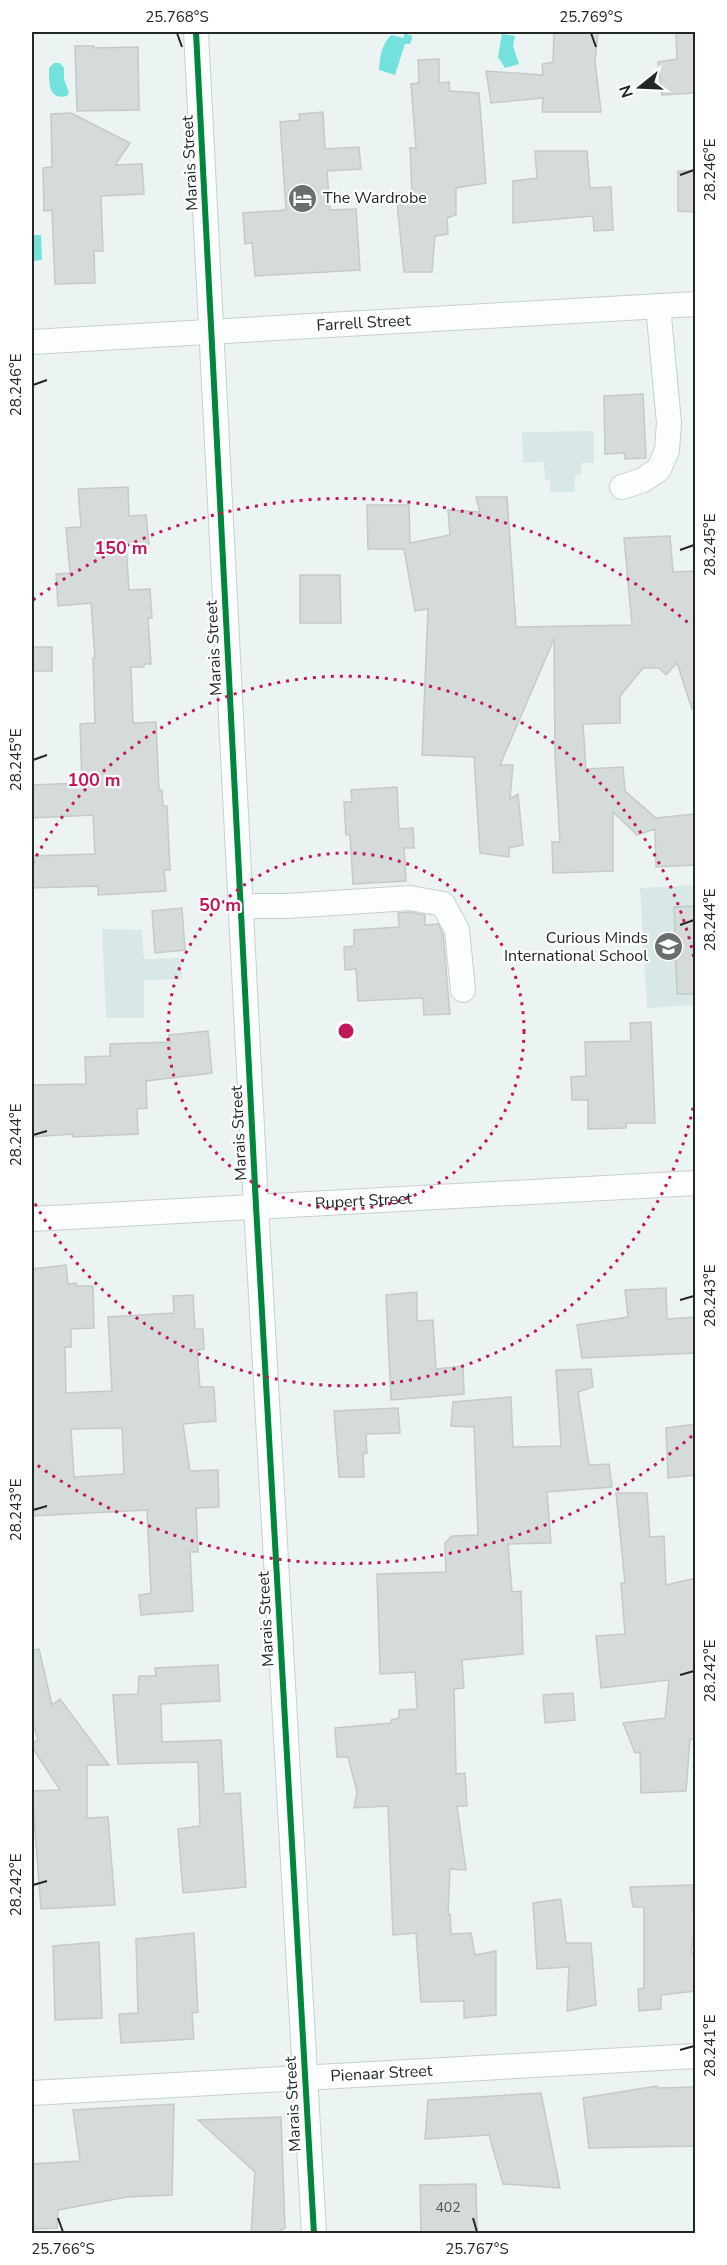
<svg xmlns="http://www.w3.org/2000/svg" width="727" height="2265" font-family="'Nunito Sans',sans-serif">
  <rect width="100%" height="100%" fill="#ecf4f3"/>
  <path fill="#d7e8e6" d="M594,431V463H581V475H575V492H550V480H545L544,462L523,463L522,432Z
    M695,885V1005L647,1008L640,888Z
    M102,929L142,930L144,959L181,958L182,979L144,980V1018H106Z"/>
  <path fill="#73e2dd" d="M405,33L412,36V39L410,44H405L395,75L379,70C380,56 381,46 391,35L403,38Z
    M502,34L515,36L513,46L519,64L505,68L498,57Z
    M54,63H60L64,68V79L69,93L67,96C48,101 49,82 49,68Z
    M32,235H41L42,260L32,261Z"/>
  <path fill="#d5dbda" stroke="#c4caca" stroke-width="1.5" fill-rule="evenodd" d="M554,32H598L595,61L601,112H542L543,98L491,103L486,71L543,75L542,64L553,62Z
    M676,32H696L694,93L662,95L658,62L677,59Z
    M75,46H94V48L138,47L139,110L77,111Z
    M439,59V83L449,82L450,91L479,93L486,183L456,188V215L447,218L448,234L435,236L432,272H404L396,193L412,194L410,148H416L411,84L419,83L418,60Z
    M323,112L325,149L359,147L361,169L327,171L330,210L356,209L360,270L255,276L252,243L245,244L243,213L286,210L280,122L300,120L299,114Z
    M71,113L130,143L115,165L142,164L144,194L101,196L103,251H94L95,283L55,284L52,210L44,211L43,168L52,167L51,114Z
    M535,151H587L590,188L611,187L613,230L594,231L593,216L513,223V181L537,178Z
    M678,171H696V212L678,211Z
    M643,394L646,458L625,459L624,453L605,454L604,396Z
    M128,487L129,516L146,515L149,544L126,545L129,590L150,589L152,618H148L151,664H144V667H131L133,723L156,722L159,790H162L163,806H167L170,870H164L166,891L98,895V886L32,888V856L95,854L93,815L32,818V785L82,783L80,724L95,723L93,658H95L91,603L58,606L56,574L70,573L66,528L81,527L78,489Z
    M476,497H507L516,627L632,625L624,538L670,536L673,572L696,571V709H692L677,663L666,675L659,668H643L620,696V723L583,724L586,769L623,767L625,791L656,818L694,814L695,865L656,867L655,829L637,835L613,812V871L553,873L552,842H560L555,756L554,639L500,765H513L510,799L518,794L523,845L509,848V857L480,853L474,757L422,755L428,609L415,611L404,549H368L367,505H409L410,543L450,535L448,510L480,512Z
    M300,575H340L341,623H300Z
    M32,647H52V671H32Z
    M397,787L399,829L413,828L414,848H404L406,881L353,884L350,835H346L344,802H352L351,790Z
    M696,906V994H677L674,907Z
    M182,908L185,950L155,953L152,911Z
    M409,912L425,915V925L438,924L443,934L450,1014L424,1015L423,998L358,1001L356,969L345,970L344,947L354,946V930L399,927L398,913Z
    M651,1022L655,1123H626V1128L588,1129V1100H572L571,1077L586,1076L585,1042L631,1041L630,1023Z
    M208,1031L212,1073L146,1081L147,1108L137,1109L138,1134L73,1137V1134L32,1137V1085L86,1084L85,1057L110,1056V1044L170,1042L169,1035Z
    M66,1265L68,1284L76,1283V1286H93L94,1328L71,1329V1347H65L66,1393L112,1391L108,1317L174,1313L173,1296L193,1295L195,1329H203L204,1349L197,1350L200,1387H214L216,1421L183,1424L190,1471L218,1470L219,1507L196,1508L198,1552H190L193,1611L141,1615L139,1595L151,1593L147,1510L32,1516V1269ZM122,1428L124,1474L74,1477L71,1429Z
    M666,1288L667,1319L696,1317V1353L582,1358L577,1325L628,1317L625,1290Z
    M417,1292V1321L433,1320L436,1369L463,1366L464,1394L391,1400L386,1295Z
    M591,1369L593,1387L578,1392L589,1465L609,1464L612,1487L547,1492L551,1543L508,1544L512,1592L521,1591L523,1654L462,1660L464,1688L454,1689L456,1774L465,1773L467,1806H457L466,1870L450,1869L448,1914H450L451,1934L471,1933L475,1955L496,1951V2015L464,2018V2001L421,2002L416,1933L393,1935L388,1806L354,1808L357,1792L348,1757H337L335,1728L391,1723V1720L399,1718V1710L417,1709L415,1672L380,1674L377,1574L446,1572L445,1543L452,1536L478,1535L474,1427L451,1426L453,1402L511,1397L513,1447L561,1446L556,1370Z
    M398,1408L400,1433L366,1434L367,1453L363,1454L364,1477H339L334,1411Z
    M696,1424V1475L668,1478L666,1428Z
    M616,1493H647L650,1537L664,1536L666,1585L696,1578V1739H690L686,1791L641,1793L640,1752L635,1753L623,1723L665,1718L669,1680L601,1688L596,1636L625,1634L621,1583H625Z
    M39,1649L52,1705L60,1699L109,1765H87V1818L108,1817L115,1905L41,1909L32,1791L60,1790L32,1747V1745L38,1739L32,1721V1650Z
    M218,1665L220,1701L161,1704L162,1742L221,1740L224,1794L240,1793L246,1887L183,1893L178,1829L200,1826L198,1762L118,1764L113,1695L138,1694L139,1676H156L155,1668Z
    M573,1693L575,1720L545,1723L543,1695Z
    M693,1885V1912H696V1915L691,1954L696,1953V1991L661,1995V2009L639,2011L638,1989L644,1988V1907H633L630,1887Z
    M561,1899L566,1943H591L596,2005L567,2011L569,1967L537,1969L533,1903Z
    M194,1933L198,2012L192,2013L194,2039L121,2043L119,2014L138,2013L136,1939Z
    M99,1942L102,2018L55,2020L53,1946Z
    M657,2086L658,2088L696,2087V2146L589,2148L583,2098Z
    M541,2093L560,2188L503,2184L489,2135L425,2139L428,2100Z
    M174,2104L172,2195L127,2197L58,2210L57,2228L32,2229V2164L80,2161L73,2110Z
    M281,2117L285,2228L274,2234H251L255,2172L198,2120Z
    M476,2184L477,2232L421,2234L420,2185Z"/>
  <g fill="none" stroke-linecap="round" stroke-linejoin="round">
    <defs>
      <g id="street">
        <path d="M196,32L256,1206L314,2234"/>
        <path id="s1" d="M32,342L696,304"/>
        <path d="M622,487L643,480L659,469L667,450L669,423L658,306"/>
        <path d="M241,906H288L410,898L443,904L457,930L463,990"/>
        <path id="s2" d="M32,1219L696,1183"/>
        <path id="s3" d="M32,2093L696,2056"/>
      </g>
    </defs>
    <use href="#street" stroke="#c9cfce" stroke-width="26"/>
    <use href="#street" stroke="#fcfdfd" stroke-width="24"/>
    <defs>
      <path id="cycleway" d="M196,32L256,1206L314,2234"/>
    </defs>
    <use href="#cycleway" stroke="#fff" stroke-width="10"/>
    <use href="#cycleway" stroke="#00873e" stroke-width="6"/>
  </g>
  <path fill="none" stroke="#232827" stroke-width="2" d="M177,33L182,47M591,33L596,47M680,175L694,170M33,385L47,380M680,550L694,545M33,760L47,755M680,925L694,920M33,1135L47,1131M680,1300L694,1296M33,1510L47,1506M680,1675L694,1671M33,1885L47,1881M680,2050L694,2046M58,2218L63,2232M473,2218L477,2232"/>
  <g fill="none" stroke="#c2185b" stroke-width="3" stroke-dasharray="3 6">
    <circle cx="346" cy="1031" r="178"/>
    <path d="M695 1099A356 356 0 0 1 32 1198M32 864A356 356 0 0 1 695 963"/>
    <path d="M692 1436A533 533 0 0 1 33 1462M33 600A533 533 0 0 1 692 626"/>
  </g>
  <defs>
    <symbol id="hotel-disc" viewBox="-11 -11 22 22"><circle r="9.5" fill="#696f6e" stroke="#fff"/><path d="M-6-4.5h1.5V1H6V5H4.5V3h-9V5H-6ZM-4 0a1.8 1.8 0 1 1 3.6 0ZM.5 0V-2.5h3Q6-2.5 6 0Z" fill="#fff"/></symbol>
    <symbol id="school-disc" viewBox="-11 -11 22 22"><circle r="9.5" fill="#696f6e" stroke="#fff"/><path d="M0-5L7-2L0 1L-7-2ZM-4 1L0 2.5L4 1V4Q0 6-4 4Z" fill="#fff"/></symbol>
  </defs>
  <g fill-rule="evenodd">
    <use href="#hotel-disc" x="286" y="182" width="33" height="33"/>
    <use href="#school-disc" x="652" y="930" width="33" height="33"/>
  </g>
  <g text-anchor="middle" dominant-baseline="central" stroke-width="4.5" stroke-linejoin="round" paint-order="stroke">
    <g font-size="14" fill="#505554">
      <text x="448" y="2207">402</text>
    </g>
    <g font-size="16" fill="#232827" stroke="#fff">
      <text transform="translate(190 163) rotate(-93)">Marais Street</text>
      <text stroke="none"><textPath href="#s1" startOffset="332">Farrell Street</textPath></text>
      <text transform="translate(214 648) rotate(-93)">Marais Street</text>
      <text transform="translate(239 1133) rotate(-93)">Marais Street</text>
      <text stroke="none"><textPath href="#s2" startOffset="332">Rupert Street</textPath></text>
      <text transform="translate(266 1619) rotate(-93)">Marais Street</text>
      <text stroke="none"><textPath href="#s3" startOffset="350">Pienaar Street</textPath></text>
      <text transform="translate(293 2104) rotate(-93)">Marais Street</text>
    </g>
    <g font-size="16" fill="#232827" stroke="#fff" text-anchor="start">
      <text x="323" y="198">The Wardrobe</text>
      <text x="648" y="938" text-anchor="end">Curious Minds<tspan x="648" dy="18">International School</tspan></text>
    </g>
  </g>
  <circle cx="346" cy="1031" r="9" fill="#c2185b" stroke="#fff" stroke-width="3"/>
  <g font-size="18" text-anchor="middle" font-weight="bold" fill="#c2185b" stroke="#fff" stroke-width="4.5" stroke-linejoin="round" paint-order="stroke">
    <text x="121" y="554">150 m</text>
    <text x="94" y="786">100 m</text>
    <text x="220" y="911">50 m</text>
  </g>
  <rect width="727" height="2265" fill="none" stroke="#ffffff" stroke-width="66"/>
  <g transform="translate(640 87) rotate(252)" stroke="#ffffff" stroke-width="4.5" paint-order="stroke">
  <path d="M0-4.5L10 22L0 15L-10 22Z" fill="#232827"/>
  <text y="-9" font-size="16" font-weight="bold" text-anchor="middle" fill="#232827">N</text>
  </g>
  <rect x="33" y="33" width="661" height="2199" fill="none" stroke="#232827" stroke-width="2"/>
  <g font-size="15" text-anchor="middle" fill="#232827">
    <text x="177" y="22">25.768°S</text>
    <text x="591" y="22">25.769°S</text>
    <text transform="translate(710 170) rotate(-90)" y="5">28.246°E</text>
    <text transform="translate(16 385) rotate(-90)" y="5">28.246°E</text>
    <text transform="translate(710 545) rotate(-90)" y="5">28.245°E</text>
    <text transform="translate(16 760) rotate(-90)" y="5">28.245°E</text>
    <text transform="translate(710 920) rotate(-90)" y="5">28.244°E</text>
    <text transform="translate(16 1135) rotate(-90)" y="5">28.244°E</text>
    <text transform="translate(710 1296) rotate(-90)" y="5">28.243°E</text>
    <text transform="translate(16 1510) rotate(-90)" y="5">28.243°E</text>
    <text transform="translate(710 1671) rotate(-90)" y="5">28.242°E</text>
    <text transform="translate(16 1885) rotate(-90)" y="5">28.242°E</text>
    <text transform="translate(710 2046) rotate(-90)" y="5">28.241°E</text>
    <text x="63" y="2254">25.766°S</text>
    <text x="477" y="2254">25.767°S</text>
  </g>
</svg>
